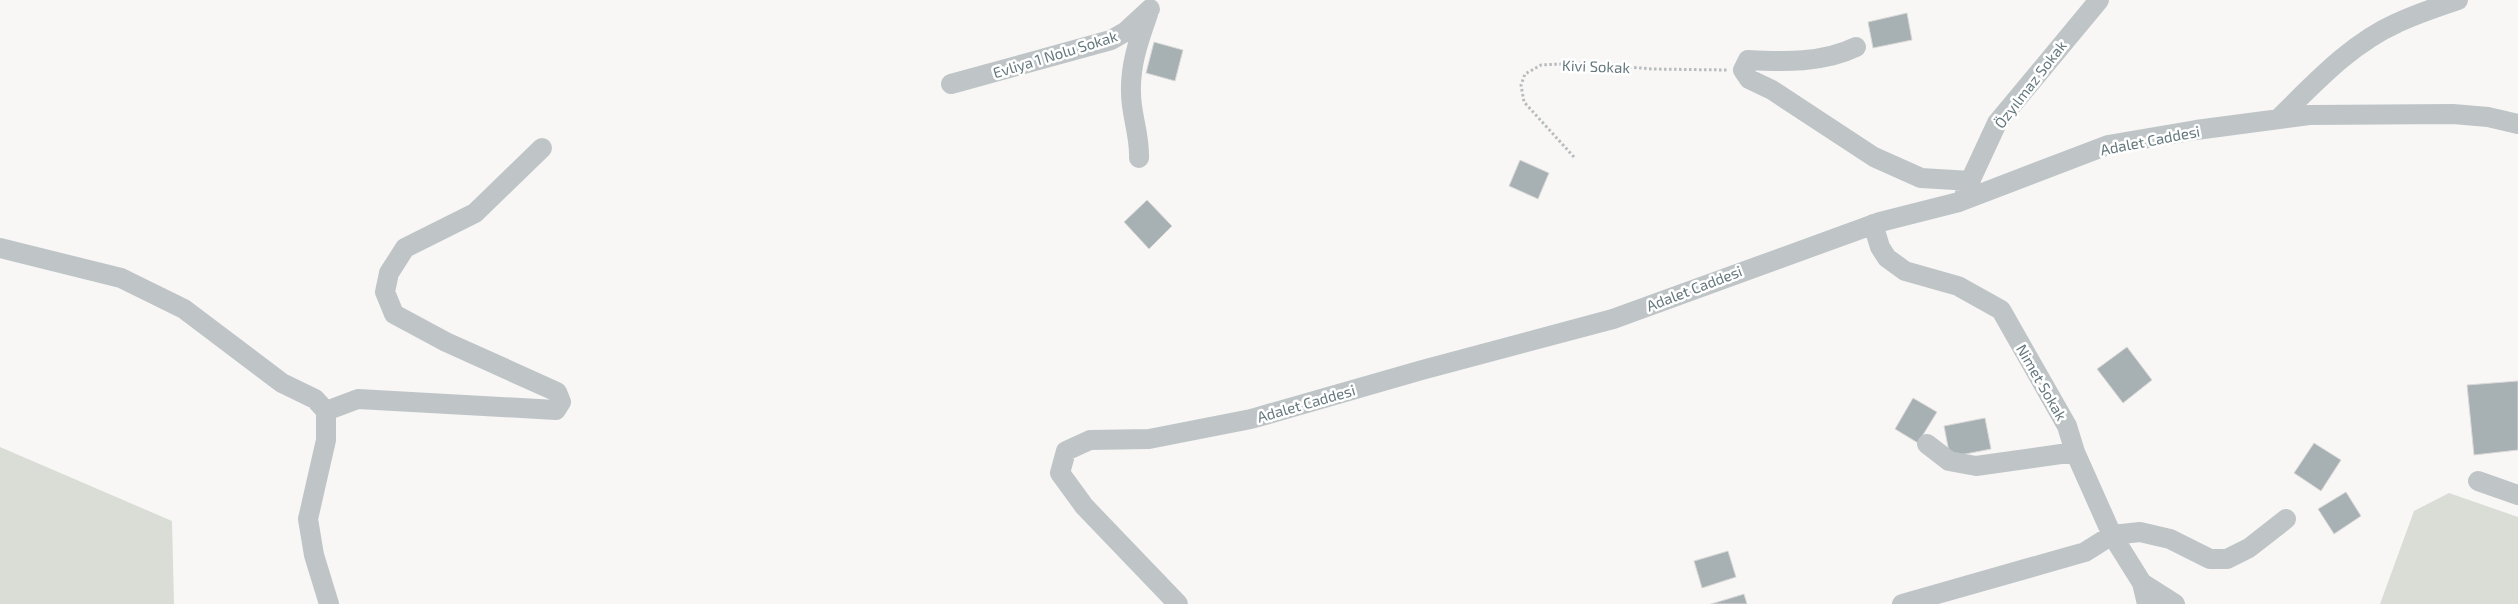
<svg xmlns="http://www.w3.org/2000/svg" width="2518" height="604" font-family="'Exo 2',sans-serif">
  <rect width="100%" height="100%" fill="#f8f7f6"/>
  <path fill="#d9ddd5" d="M0,447L172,521L174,604H0Z
    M2449,493L2518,517V604H2380L2414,511Z"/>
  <path fill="#a7b1b4" stroke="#dad9d8" d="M1907,13L1912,40L1873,48L1868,22Z
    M1154,42L1183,50L1175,81L1146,73Z
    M1520,160L1549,173L1538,199L1509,186Z
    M1147,200L1172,226L1149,249L1124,222Z
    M2127,347L2152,380L2123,403L2097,369Z
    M2518,381V450L2474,455L2467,385Z
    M1913,398L1937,412L1918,443L1895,429Z
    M1985,418L1991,449L1950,457L1944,426Z
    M2314,443L2341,460L2321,491L2294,473Z
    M2346,492L2361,516L2334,534L2318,509Z
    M1728,551L1736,577L1702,588L1694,561Z
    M1744,594L1747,604H1711Z"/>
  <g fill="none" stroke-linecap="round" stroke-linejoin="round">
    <path stroke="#b8bcbe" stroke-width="3" stroke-dasharray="2.5 2.5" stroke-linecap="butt" d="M1574,157L1524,102L1521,85L1525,74L1541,65L1583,63L1652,69L1727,70"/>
    <path stroke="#bfc5c7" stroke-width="20" d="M1856,47C1823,63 1784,62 1748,60L1743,70L1749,79L1772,90L1874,157L1921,178L1971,181
      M951,84L1111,40L1125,32L1150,9
      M2278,119C2314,84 2350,44 2397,23C2416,14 2437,7 2458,0
      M1139,158C1140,135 1131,115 1131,93C1130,64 1139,40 1148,14
      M1965,192L1997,123L2099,0
      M1873,224L1880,247L1887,258L1905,271L1958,286L2001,310L2067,426L2075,452L2112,535L2142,583L2147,604
      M0,248L121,278L184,309L282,383L315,399L326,411V440L308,519L314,555L329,604
      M326,411L358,399L556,410L561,402L557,392L446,342L394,314L385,292L389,273L405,248L475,213L542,148
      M1927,444L1949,461L1976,466L2075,452
      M2478,481L2518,495
      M2142,583L2175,604
      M1178,604L1084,506L1060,473L1066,451L1090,440L1149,439L1251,419L1422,370L1613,319L1880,222L1959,202L2108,145L2196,130L2309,115L2453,114L2488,117L2518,124
      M1902,604L2085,552L2112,535L2140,532L2170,539L2210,559H2227L2249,548L2286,519"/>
  </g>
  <g text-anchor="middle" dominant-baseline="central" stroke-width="5" stroke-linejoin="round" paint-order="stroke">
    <g font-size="15" fill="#65787e" stroke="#fff">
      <text transform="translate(1055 54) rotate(-17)">Evliya 1 Nolu Sokak</text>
      <text transform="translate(1596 66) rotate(2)">Kivi Sokak</text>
      <text transform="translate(2030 84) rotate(-52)">Özyılmaz Sokak</text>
      <text transform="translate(2150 140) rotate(-11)">Adalet Caddesi</text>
      <text transform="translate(1694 288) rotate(-21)">Adalet Caddesi</text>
      <text transform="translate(2042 382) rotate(60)">Nimet Sokak</text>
      <text transform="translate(1306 403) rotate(-16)">Adalet Caddesi</text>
    </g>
  </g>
</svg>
